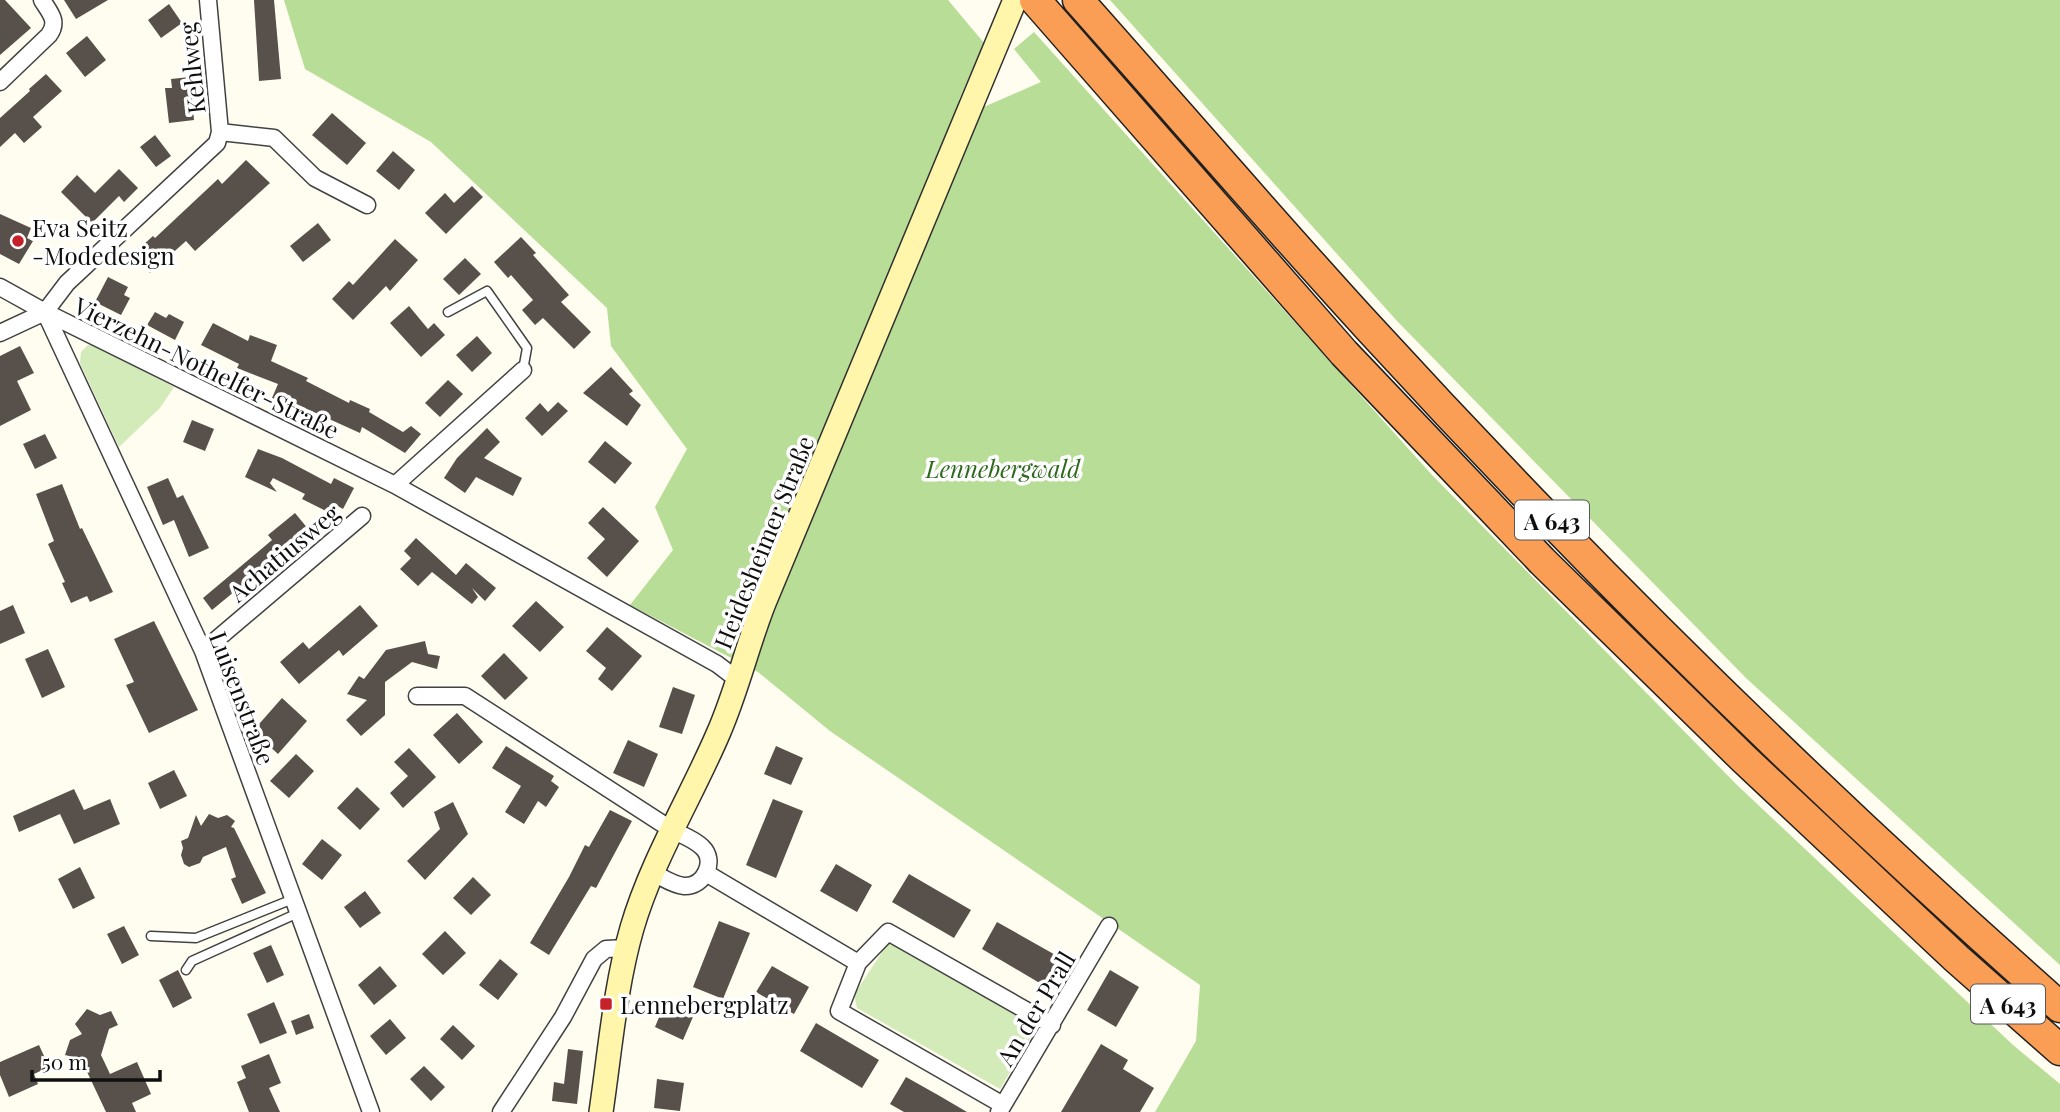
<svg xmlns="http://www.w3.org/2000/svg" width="2060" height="1112" font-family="'Playfair Display',serif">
  <rect width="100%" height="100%" fill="#fffcf0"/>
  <path fill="#d3ebb8" d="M88,345H93L174,387L160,408L119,447L80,363L81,352Z
    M895,942L1036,1025V1029L1000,1089L857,1008L854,995L888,943Z"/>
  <path fill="#b7dd97" d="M284,0H948L984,43L959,100L986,106L1041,82L1014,49L1034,32L1432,475L1737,785L2013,1045L2060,1084V1112H1155L1196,1041L1200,985L830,731L758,672L630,605L673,550L655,507L687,449L611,346L607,308L431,142L305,69Z
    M1110,0H2060V965L1746,678L1397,321Z"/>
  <path fill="#58504b" d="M0,0H5L31,28L0,55Z
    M64,0H108L76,19Z
    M254,0H274L281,79L259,81Z
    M169,4L182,23L161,38L148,20Z
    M87,36L106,60L85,77L66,53Z
    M46,74L62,91L33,117L42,127L24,143L15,133L0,147V118L30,91L29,89Z
    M190,77L194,120L169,123L165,88H172L171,79Z
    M332,113L366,143L347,165L312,135Z
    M155,135L171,156L156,167L140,147Z
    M393,151L415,170L399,190L376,171Z
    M246,160L270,183L195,251L186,241L150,273L133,254L153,236L155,238L218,179L222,184Z
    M119,169L138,188L124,202L119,196L92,223L61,192L77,175L95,193Z
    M472,186L483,197L446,234L425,213L445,193L454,203Z
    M0,214L31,228L27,238L33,241L19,264L0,254Z
    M318,223L331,240L303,262L290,246Z
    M521,237L536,253L533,255L569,295L561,302L591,332L574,349L543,318L535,325L522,310L533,300L511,275L508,278L494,262Z
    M395,239L418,260L390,291L386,286L353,320L332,299L349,281L353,285Z
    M465,258L481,274L459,295L443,279Z
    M108,277L128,287L124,295L130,298L121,315L95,302Z
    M409,306L428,329L434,323L445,335L421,357L390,323Z
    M155,312L166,318L169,314L184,322L175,340L147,325Z
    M213,323L248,341L250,335L277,345L271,361L308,378L306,381L349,403L350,400L370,409L369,412L403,432L411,426L421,434L405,453L362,427L360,433L296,404L294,408L272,398L278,384L237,368L239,364L201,345Z
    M477,336L492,353L472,372L456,355Z
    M20,346L34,373L17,381L31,410L0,426V356Z
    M611,367L633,391L629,394L641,405L627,426L583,393Z
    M448,380L463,394L440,417L425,403Z
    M558,402L568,411L542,436L525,418L540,403L548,412Z
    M192,420L214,429L205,451L183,442Z
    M487,428L500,442L484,458L522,478L513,496L476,477L465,493L444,478L457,458Z
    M45,434L57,458L35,469L23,444Z
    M605,441L632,463L615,484L588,462Z
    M258,449L282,458L331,484L334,478L354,488L343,509L336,505L332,514L302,499L305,494L273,478L270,483L269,482L277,492L245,477Z
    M168,478L177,498L183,495L209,548L189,557L174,520L163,525L147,487Z
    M62,484L80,529L82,528L113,592L90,602L87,596L71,603L62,583L65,582L48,544L54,541L36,494Z
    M603,507L639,541L607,577L587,558L605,539L588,523Z
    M295,513L309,530L212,610L203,598L272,540L268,535Z
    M416,538L456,575L466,563L496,588L485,601L472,588L478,597L472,604L432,572L418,586L400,569L411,558L404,551Z
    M536,601L564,627L540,652L512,626Z
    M13,605L25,633L0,644V611Z
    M360,605L378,626L343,656L339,650L299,684L280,662L303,642L309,649Z
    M154,621L198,710L149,733L126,685L134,682L114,639Z
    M607,627L642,656L612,691L598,679L606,668L586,651Z
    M425,641L428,654L440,656L437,669L412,662L385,682V715L361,736L346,720L367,700L347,694L359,676L364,679L386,650Z
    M48,649L65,687L42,698L25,659Z
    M504,653L528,678L505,700L481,676Z
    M673,687L695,695L682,734L659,727Z
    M282,698L307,721L278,754L253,731Z
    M457,713L483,742L459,764L433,735Z
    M628,740L658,754L644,787L613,773Z
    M506,746L554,776L551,781L559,787L546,807L538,801L524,824L505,812L521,786L492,768Z
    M776,746L803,758L791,785L764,774Z
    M409,748L436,777L403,808L390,793L408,776L394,762Z
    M296,754L314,771L289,798L270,781Z
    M174,770L187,796L160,809L148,783Z
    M357,787L380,809L360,830L337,808Z
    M74,789L84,810L110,799L120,824L74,844L60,814L19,832L13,816Z
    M773,799L803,811L776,878L746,865Z
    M453,802L468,834L425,880L407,861L440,829L434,812Z
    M610,810L632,821L596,888L591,886L549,955L530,943L569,877L585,845L589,847Z
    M209,814L218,818L227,815L235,821L231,827L234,828L266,893L242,904L231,879L236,877L226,847L203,857L200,863L189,867L184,864L181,855L183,848L181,841L188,838L196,815L201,826Z
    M322,839L342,855L322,880L302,864Z
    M836,864L872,885L857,912L820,891Z
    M80,867L95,898L73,909L58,879Z
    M909,874L971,910L954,938L892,902Z
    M473,877L491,895L471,915L453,898Z
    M365,891L381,913L360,928L344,907Z
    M719,921L750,933L723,999L693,987Z
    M997,922L1059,957L1043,985L982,949Z
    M124,926L139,955L122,964L107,934Z
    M445,931L466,953L443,975L422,954Z
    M271,945L284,975L267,983L253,953Z
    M500,959L518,974L498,1000L479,985Z
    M380,966L397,986L374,1005L358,985Z
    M772,966L809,987L794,1014L756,992Z
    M178,970L192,998L173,1008L159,980Z
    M1110,970L1139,987L1116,1027L1087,1010Z
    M667,998L696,1010L683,1040L655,1027Z
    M274,1002L287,1033L260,1044L247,1014Z
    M87,1009L100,1015L111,1011L118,1025L109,1029L101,1055L110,1074L137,1062L151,1094L132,1103L136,1112H106L81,1059L65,1055L70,1040L82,1034L75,1024Z
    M309,1014L314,1028L296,1035L291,1021Z
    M390,1019L406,1038L386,1055L370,1036Z
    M816,1023L879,1060L862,1088L800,1051Z
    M453,1025L475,1046L462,1060L440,1039Z
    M1101,1044L1128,1060L1123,1069L1154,1088L1140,1112H1061Z
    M39,1045L49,1067L34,1074L38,1084L9,1097L0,1075V1062Z
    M568,1049L583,1051L577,1104L552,1101L554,1082L564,1084Z
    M269,1054L281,1083L269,1088L280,1112H249L237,1082L246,1078L241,1066Z
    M424,1066L445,1087L431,1101L410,1079Z
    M906,1077L938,1095L967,1112H904L890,1104Z
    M657,1079L684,1083L680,1111L654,1108Z"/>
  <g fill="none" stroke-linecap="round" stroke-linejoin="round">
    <defs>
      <path id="service" d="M448,312L487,291L527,348L523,370
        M151,936L196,938L293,899
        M186,970L192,961L298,913"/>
      <path id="minor" d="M0,82L49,35C59,21 50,13 42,0
        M220,132L274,138L315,178L367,205
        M0,287L45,312L395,485L717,664L738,680
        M45,312L203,651L371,1112
        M0,333L45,312L67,283L217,143L220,132L208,0
        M395,485L523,370
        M203,651L362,516
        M417,696H465L672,830C682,835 694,839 702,847C717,861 704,887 684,886C673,885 662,877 653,873
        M706,873L858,963
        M1003,1105L839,1011L858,963L888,932L1052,1025
        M501,1112L563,1017L594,959L606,949L627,948
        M999,1112L1109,926"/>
      <path id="secondary" d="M601,1112C610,1051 615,987 632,928C652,860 690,799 718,734C737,691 747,646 764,603L1015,0"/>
      <path id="motorway" d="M1035,0L1344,353L1542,561L1743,758L1957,959L2060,1050
        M1078,0C1175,109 1270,220 1369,328C1587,566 1818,793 2060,1007"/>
    </defs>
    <use href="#service" stroke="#424242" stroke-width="11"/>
    <use href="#minor" stroke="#424242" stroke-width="19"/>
    <use href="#secondary" stroke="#313131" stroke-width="26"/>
    <use href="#motorway" stroke="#202020" stroke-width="33"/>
    <use href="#service" stroke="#fff" stroke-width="8"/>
    <use href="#minor" stroke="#fff" stroke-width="16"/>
    <use href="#secondary" stroke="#fff5ab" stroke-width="23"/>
    <use href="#motorway" stroke="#f99e54" stroke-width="30"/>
  </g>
  <g fill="#c4212a" stroke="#fff" stroke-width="2.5">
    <circle cx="18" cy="241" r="7"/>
    <rect x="599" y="997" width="14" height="14" rx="3.5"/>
  </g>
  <g text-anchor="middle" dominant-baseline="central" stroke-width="7" stroke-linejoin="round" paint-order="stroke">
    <g fill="#fff" stroke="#575757" stroke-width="2">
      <rect x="1515" y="500.5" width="74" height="39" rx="5"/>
      <rect x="1971" y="984.5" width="74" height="39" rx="5"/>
    </g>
    <g font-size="23" font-weight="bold" fill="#0f0f0f">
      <text x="1552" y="520">A 643</text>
      <text x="2008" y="1004">A 643</text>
    </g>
    <g font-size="24" fill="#0f0f0f" stroke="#fff">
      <text transform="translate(191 68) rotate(-96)">Kehlweg</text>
      <text transform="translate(207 367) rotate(26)">Vierzehn-Nothelfer-Straße</text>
      <text transform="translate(763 542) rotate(-68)">Heidesheimer Straße</text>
      <text transform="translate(284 552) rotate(-40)">Achatiusweg</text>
      <text transform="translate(243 698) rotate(69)">Luisenstraße</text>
      <text transform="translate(1035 1008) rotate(-59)">An der Prall</text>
    </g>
    <g font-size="24" fill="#0f0f0f" stroke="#fff" text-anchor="start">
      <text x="32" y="227">Eva Seitz<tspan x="32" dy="28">-Modedesign</tspan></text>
      <text x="620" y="1004">Lennebergplatz</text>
    </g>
    <g font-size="24" font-style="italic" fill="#2d691c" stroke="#fff">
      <text x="1003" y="468">Lennebergwald</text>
    </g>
  </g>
  <path d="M32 1070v10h128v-10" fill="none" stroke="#0f0f0f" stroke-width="3.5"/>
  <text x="42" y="1070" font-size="21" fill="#0f0f0f" stroke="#ffffff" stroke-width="5" paint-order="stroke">50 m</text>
</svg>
